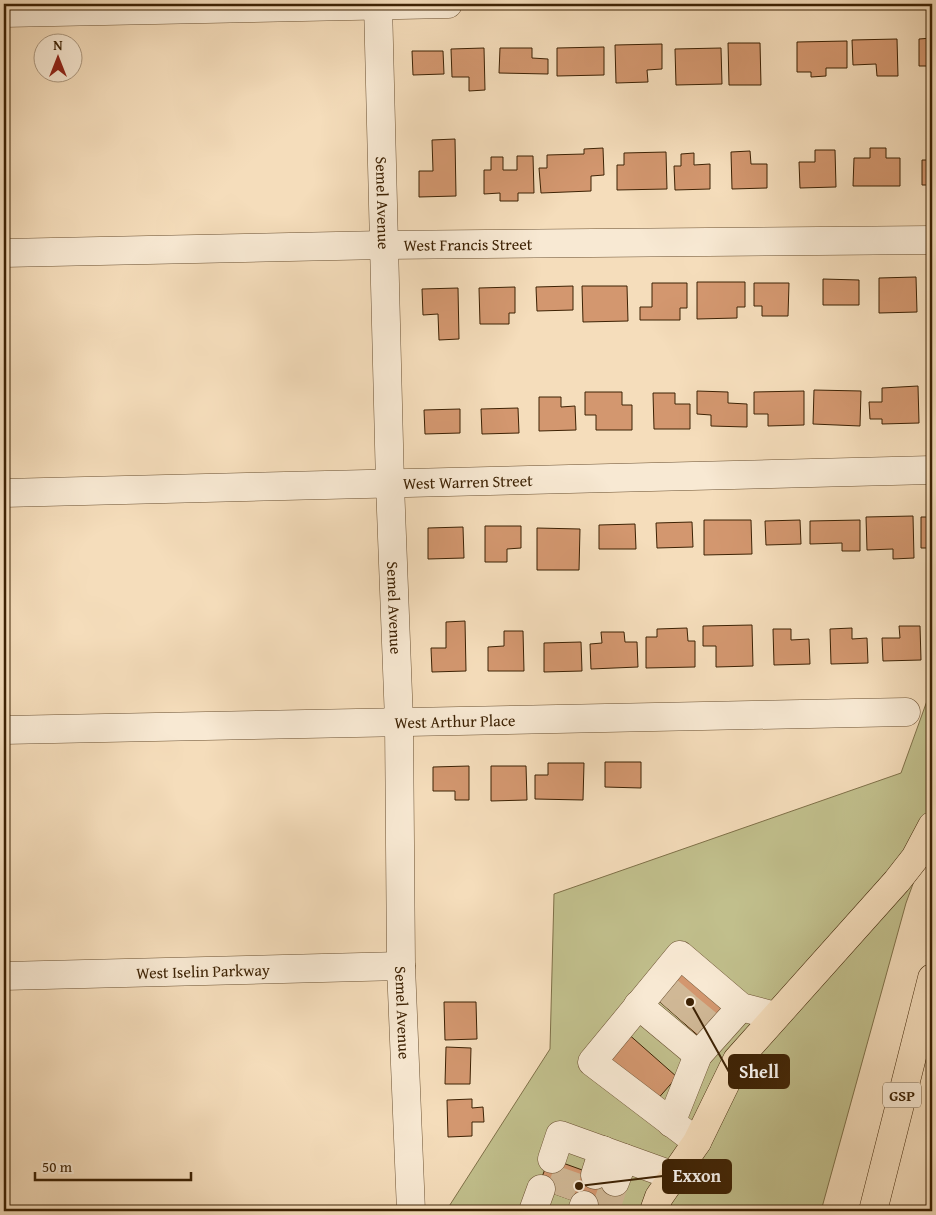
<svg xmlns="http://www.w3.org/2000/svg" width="936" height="1215" font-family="'Gentium Book Plus',serif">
  <rect width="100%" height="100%" fill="#f5ddbb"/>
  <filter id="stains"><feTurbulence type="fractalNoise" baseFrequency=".004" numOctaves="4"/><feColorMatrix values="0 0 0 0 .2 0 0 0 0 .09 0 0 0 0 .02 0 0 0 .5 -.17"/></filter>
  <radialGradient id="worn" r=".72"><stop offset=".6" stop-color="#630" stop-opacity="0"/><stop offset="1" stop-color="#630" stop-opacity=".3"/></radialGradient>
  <path fill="#c1bf8c" stroke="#7f7048" d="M932,687V832L906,903L821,1211H446L550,1049L554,894L901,773Z"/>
  <path fill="#d3976f" stroke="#3d2204" d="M932,38V66H919V39Z
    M897,39L898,76H877L876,64L853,65L852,40Z
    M847,41V68H826V76L811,77V72H797V42Z
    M728,43H760L761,85H729Z
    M662,44V69L647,70L648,82L616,83L615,45Z
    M604,47V75L557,76V48Z
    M484,48L485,90L469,91V77H452L451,49Z
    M500,48H532V58L548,59V74L499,73Z
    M721,48L722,84L676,85L675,49Z
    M412,51H443L444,74L413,75Z
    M455,139L456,196L419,197V171H433L432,140Z
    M603,148L604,175L591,176V191L541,193L539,168H547V155L584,154V149Z
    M870,148H886V158H900V186H853L854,158H870Z
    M815,150H835L836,187L800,188L799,162H815Z
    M750,151L751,164H767V188L732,189L731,152Z
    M666,152L667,189L617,190V165H624V153Z
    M694,153V165L710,164V189L675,190L674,166H681V154Z
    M517,156H533L534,193H518V201H500V193L484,194V170H491V157H503V170H517Z
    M922,160H932V185H922Z
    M916,277L917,312L879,313V278Z
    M823,279L859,280V305H823Z
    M697,282H745V307H737V318L697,319Z
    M652,283H687V308H680V320H640V307H652Z
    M754,283H789L788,316H762V306H754Z
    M573,286V310L537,311L536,287Z
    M582,286H627L628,321L583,322Z
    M515,287V313H509V324H480L479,288Z
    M458,288L459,339L439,340L438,314L423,315L422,289Z
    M929,292H932V314L930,315Z
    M918,386L919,423L882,424V419H870L869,402H882V388Z
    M814,390L861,391L860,426L813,424Z
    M697,391L728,392V403L747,404V427L711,426V415L697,414Z
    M804,391V425L768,426V414H754V392Z
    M585,392H622V405H632V430H596V415H585Z
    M653,393H675V404H690V429H654Z
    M539,397H561V407L575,406L576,430L539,431Z
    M518,408L519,433L482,434L481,409Z
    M460,409V433L425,434L424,410Z
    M913,516L914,558L893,559V549L867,550L866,517Z
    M921,517H932V548H921Z
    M704,520H751L752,554L704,555Z
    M800,520L801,544L766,545L765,521Z
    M860,520V551H842V543L810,544V521Z
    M692,522L693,547L657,548L656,523Z
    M635,524L636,549H599V525Z
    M485,526H521V548L507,549V562H485Z
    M463,527L464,558L428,559V528Z
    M537,528L580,529L579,570H537Z
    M465,621L466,671L432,672L431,648H446V622Z
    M752,625L753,666L716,667V646H703V626Z
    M899,626H920L921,660L883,661L882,638H900Z
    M687,628L688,641H695V667L646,668V637H657V629Z
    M852,628V639L867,638L868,663L831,664L830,629Z
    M773,629H791V640L809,639L810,664L774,665Z
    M504,631H523L524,671H488V647L504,646Z
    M601,632H624L625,642H637L638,667L591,669L590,644L602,643Z
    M581,642L582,671L544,672V643Z
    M605,762H641V788L605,787Z
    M548,763H584L583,800L535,799V775H548Z
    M469,766V800H455V791H433V767Z
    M491,766H526L527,800L491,801Z
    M676,965L729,1011L703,1040L651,994Z
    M444,1002H476L477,1039L445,1040Z
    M626,1032L677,1077L655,1102L604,1057Z
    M446,1047L471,1048L470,1084H445Z
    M472,1099V1108L483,1107L484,1122H472V1136L448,1137L447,1100Z
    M549,1158L621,1184L611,1211H602L538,1188Z"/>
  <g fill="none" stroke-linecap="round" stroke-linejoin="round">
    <path stroke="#d0b896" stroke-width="28" stroke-dasharray="28 14" stroke-linecap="butt" d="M667,1008L692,979
      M688,1026L712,997
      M559,1196L570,1165
      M605,1211L615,1182"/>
    <defs>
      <g id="minor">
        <path id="s1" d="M378,4L390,484L399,721L401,966L411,1211"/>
        <path d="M4,13L448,4"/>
        <path id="s2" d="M4,253L384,245L932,240"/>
        <path id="s3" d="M4,493L932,470"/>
        <path id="s4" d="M4,730L906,712"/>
        <path id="s5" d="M4,976L401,966"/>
        <path d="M638,1005L698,1055"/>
        <path d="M671,1123L698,1055L741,1007"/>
        <path d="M697,1142L592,1062L680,955L741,1007L775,1016"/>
        <path d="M552,1159L560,1135L674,1176"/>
        <path d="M595,1175L603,1150"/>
        <path d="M615,1182L624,1158"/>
        <path d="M533,1211L541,1189"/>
        <path d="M582,1211L584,1205"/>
      </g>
      <path id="highway" d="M654,1211L659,1197L697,1142L737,1060L897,881L915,858L932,826
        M873,1211L932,978"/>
    </defs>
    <use href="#minor" stroke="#6b5132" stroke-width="29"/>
    <use href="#highway" stroke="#3d2204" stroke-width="29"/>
    <use href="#minor" stroke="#f8e9d3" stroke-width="28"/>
    <use href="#highway" stroke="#f5ddbb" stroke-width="28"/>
  </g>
  <g text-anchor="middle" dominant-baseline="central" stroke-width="4" stroke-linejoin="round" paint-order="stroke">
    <rect fill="#f8e9d3" stroke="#755e42" stroke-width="1" x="883" y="1082.5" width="38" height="25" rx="4"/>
    <g font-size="15" font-weight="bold" fill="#3d2204">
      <text x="902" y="1095">GSP</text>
    </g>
    <g font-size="16" fill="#3d2204" stroke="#f8e9d3">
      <text stroke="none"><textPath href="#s1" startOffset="199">Semel Avenue</textPath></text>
      <text stroke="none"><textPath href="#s2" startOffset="464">West Francis Street</textPath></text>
      <text stroke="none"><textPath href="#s3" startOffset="464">West Warren Street</textPath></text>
      <text stroke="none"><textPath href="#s1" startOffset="604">Semel Avenue</textPath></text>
      <text stroke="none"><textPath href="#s4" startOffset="451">West Arthur Place</textPath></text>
      <text stroke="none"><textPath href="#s5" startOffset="199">West Iselin Parkway</textPath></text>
      <text stroke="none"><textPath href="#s1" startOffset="1009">Semel Avenue</textPath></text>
    </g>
  </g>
  <path fill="none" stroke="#3d2204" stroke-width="2" d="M690 1002L729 1072M579 1186L663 1176"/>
  <g fill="#3d2204" stroke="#f8e9d3" stroke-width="2">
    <circle cx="690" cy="1002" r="5"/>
    <circle cx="579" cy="1186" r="5"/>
  </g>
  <g fill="#3d2204" stroke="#3d2204" stroke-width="2">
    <rect x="729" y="1055" width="60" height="33" rx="5"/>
    <rect x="663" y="1160" width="68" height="33" rx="5"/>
  </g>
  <g font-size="18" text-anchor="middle" font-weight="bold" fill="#fff">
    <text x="759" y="1078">Shell</text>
    <text x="697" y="1182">Exxon</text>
  </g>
  <rect width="936" height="1215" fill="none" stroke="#f5ddbb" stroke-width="20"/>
  <rect x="5" y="5" width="926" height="1205" fill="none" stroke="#3d2204" stroke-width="2.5"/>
  <rect x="10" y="10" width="916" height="1195" fill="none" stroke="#3d2204"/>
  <g transform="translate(58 58)"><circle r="24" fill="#f8e9d3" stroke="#ad9980"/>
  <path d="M0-4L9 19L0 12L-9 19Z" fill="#8f2418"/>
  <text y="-8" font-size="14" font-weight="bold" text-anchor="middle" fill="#3d2204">N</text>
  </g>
  <path d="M35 1172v8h156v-8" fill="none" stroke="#3d2204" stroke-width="2.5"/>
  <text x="42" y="1172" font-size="15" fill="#3d2204" stroke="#f8e9d3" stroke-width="4" paint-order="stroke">50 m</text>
  <rect width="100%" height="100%" filter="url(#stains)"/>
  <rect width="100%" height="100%" fill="url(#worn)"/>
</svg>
